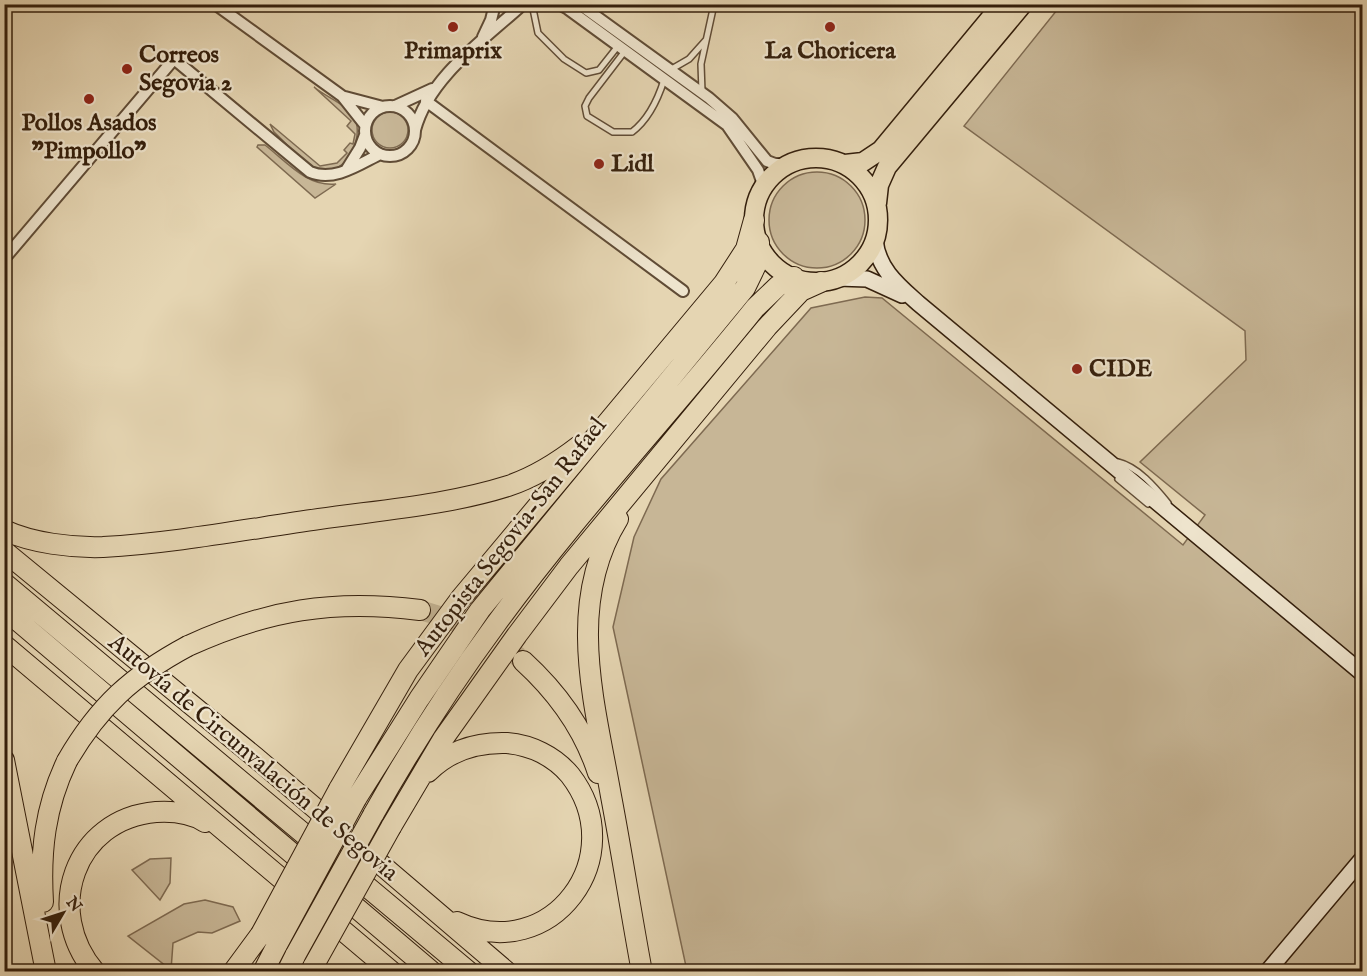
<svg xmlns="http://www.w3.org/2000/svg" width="1367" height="976" font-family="'IM FELL English',serif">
  <rect width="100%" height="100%" fill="#e5d5b2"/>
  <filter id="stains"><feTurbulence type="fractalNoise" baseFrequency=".00333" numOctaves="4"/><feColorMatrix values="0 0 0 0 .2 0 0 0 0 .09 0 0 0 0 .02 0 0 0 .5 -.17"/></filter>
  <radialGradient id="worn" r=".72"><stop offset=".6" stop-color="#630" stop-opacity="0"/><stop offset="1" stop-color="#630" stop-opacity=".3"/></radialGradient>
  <path fill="#c7b696" stroke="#7e6a51" stroke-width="1.5" d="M1061,5H1362V971H687L613,627L634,537L661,479L811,308L865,297L882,298L1183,545L1205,515L1140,462L1246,360L1245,331L964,126Z
    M314,87C326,97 346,104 354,117C366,138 343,182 316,168C301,161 286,143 274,132L270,124L320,166L337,163L347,153L344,150L350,143L353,144L355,134L347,126L351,121Z
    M372 130a18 18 0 1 1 36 0a18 18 0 1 1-36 0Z
    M258,145H265C287,162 307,187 336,184L315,198L257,147Z
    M769 220a48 48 0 1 1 96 0a48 48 0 1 1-96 0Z
    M171,858L170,883L160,900L132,870L150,859Z
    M205,900L233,907L240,921L212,933L198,932L173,943L171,970L128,936L184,904Z"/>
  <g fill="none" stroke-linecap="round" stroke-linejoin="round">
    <path stroke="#c2b191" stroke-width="20" stroke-dasharray="20 10" stroke-linecap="butt" d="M420,610C457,621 490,634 521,659"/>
    <defs>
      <path id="service" d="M532,4L538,33L564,59L586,73L599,70L618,46
        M625,51L589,98L585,106L587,116L613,132H632C649,119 658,99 664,80
        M670,70L689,59L706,40
        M702,92L701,64L713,9
        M1118,462C1138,467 1155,487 1168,503
        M1118,479L1148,504"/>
      <path id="minor" d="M215,4L342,96L365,125
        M559,4L568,9L727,125L758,170L764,187
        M579,4L709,98L732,118L767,161L775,164H788
        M483,37L491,20L495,4
        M345,97L383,107
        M426,101L683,291
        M365 131a25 25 0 1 1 50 0a25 25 0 1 1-50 0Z
        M395,106L432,89
        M415,130C429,77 484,40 523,4
        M347,169L360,148L365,135
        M4,259L174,59L310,172C334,182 358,165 380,154"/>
      <path id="secondary" d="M875,240C878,269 898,285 918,303L1362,673
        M838,278L867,279L902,295
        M1267,972L1362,859"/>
      <path id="primary" d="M754 220a62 62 0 1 1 124 0a62 62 0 1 1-124 0Z
        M845,164L863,162L881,150L1002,4
        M877,203L879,185L887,167L1023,4"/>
      <path id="motorway" d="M618,519C565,605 595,704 611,796C622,854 631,913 642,972
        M4,530C32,543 72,548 103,547C175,543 248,529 319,519C382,510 448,505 508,486C535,477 557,463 579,446
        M4,551L255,757L507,972
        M4,583L469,972
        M4,609L432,972
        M4,645L392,972
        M188,646C267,610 333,599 420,610
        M523,661C557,692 584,729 598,773
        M4,760L46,972
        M428,772C449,751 477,742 507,743C531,745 554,756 570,775C633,856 551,966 457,922
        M339,789L408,670L461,598L724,283L746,249L754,220
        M356,799L419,699L480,610L745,288L759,259V242
        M373,815C410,749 451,685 496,624C576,514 670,414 755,308L778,286L794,277
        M391,827L443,739L517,635L569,566L767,327L801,291L821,282
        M43,902C40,851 45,807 67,761
        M95,972C43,911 74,819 156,812C172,811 191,813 205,822
        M233,972L261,934
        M263,972L278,943
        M287,972L296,954"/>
    </defs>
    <use href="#service" stroke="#604c36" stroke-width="8"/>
    <use href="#minor" stroke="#604c36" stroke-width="14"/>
    <use href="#secondary" stroke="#341f0c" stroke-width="18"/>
    <use href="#primary" stroke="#341f0c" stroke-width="21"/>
    <use href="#motorway" stroke="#341f0c" stroke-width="22"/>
    <use href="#service" stroke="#eee4cd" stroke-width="5"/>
    <use href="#minor" stroke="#eee4cd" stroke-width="10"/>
    <use href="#secondary" stroke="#eee4cd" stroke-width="15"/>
    <use href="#primary" stroke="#e5d5b2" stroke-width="18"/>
    <use href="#motorway" stroke="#e5d5b2" stroke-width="20"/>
    <defs>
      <path id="motorway-bridge" d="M67,761C99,706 132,676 188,646
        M261,934L339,789
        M278,943L356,799
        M296,954L373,815
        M314,965L391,827"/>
    </defs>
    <use href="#motorway-bridge" stroke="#341f0c" stroke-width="22" stroke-linecap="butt"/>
    <use href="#motorway-bridge" stroke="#e5d5b2" stroke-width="20"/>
  </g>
  <g fill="#8f2418" stroke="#eee4cd" stroke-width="2">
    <circle cx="453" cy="27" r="6"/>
    <circle cx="830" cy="27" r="6"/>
    <circle cx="127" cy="69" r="6"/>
    <circle cx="89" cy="99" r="6"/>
    <circle cx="599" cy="164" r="6"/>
    <circle cx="1077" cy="369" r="6"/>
  </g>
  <g text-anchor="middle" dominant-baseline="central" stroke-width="4.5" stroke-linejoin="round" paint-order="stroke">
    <g font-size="24" font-weight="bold" fill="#341f0c" stroke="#eee4cd">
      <text x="453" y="51">Primaprix</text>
      <text x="830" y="51">La Choricera</text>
      <text x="139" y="55" text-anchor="start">Correos<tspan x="139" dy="28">Segovia 2</tspan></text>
      <text x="89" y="123">Pollos Asados<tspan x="89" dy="28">"Pimpollo"</tspan></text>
      <text x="611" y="164" text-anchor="start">Lidl</text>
      <text x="1089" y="369" text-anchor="start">CIDE</text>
    </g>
    <g font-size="24" fill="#341f0c" stroke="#eee4cd">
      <text transform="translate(511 537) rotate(-52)">Autopista Segovia-San Rafael</text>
      <text transform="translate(253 758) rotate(40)">Autovía de Circunvalación de Segovia</text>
    </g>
  </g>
  <rect width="1367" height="976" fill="none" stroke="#e5d5b2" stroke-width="24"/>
  <rect x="6" y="6" width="1355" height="964" fill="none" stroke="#341f0c" stroke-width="3"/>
  <rect x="12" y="12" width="1343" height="952" fill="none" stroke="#341f0c" stroke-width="1.5"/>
  <g transform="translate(63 913) rotate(51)" stroke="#eee4cd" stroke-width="4.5" paint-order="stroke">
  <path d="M0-4.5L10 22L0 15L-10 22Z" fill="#341f0c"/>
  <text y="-9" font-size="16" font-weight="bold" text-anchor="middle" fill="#341f0c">N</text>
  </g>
  <rect width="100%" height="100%" filter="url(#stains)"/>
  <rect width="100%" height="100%" fill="url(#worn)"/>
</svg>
